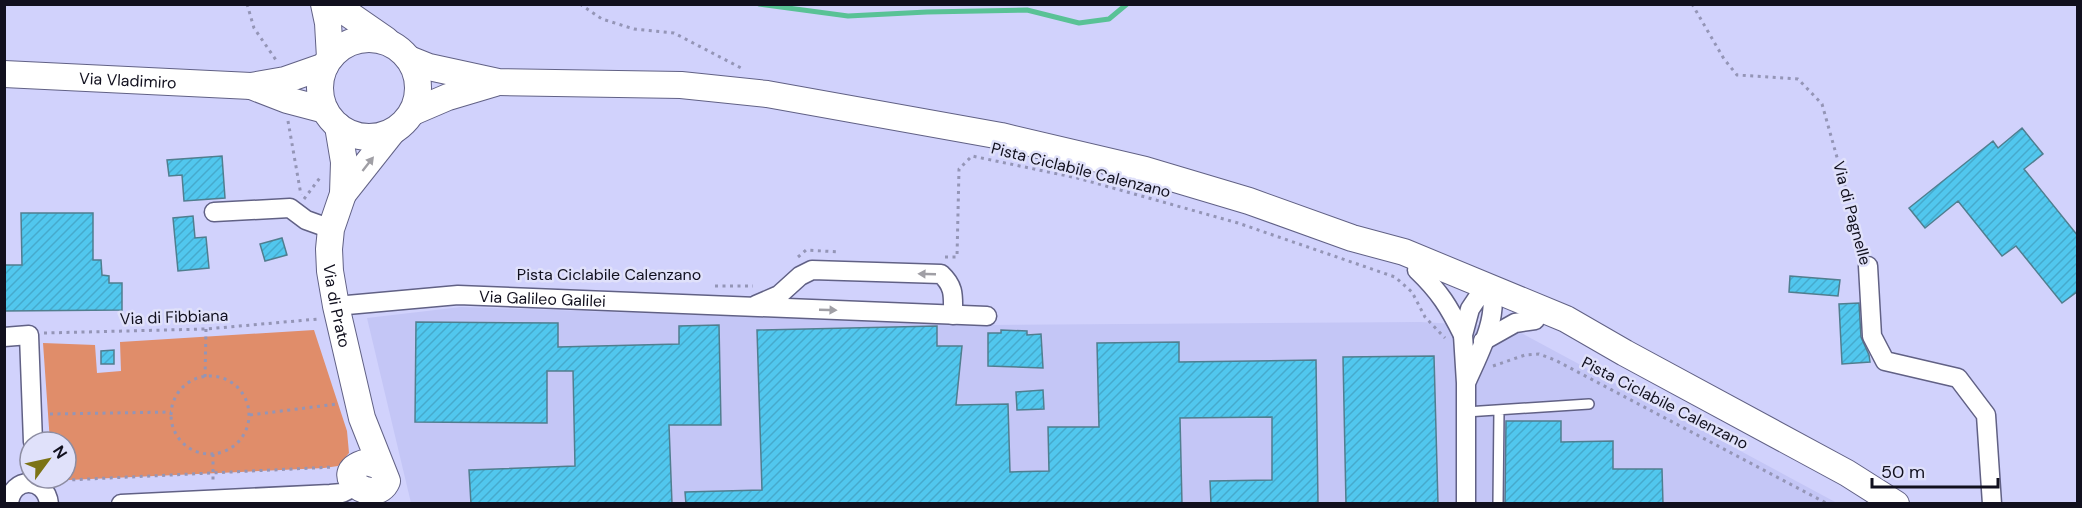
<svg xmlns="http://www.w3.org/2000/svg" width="2082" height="508" font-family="'DM Sans',sans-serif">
  <defs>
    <pattern id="building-hatch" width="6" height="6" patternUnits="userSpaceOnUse" patternTransform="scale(1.5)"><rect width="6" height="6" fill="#51c7ee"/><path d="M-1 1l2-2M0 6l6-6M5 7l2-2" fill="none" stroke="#46aacc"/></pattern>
  </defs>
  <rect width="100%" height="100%" fill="#d1d2fc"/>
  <path fill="#c4c6f6" d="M461,307L987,325L1420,322L1510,327L1837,503H411L367,318Z"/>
  <path fill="#e08d6a" d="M314,330L347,431L349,453L338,466L324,468L69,480L66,477V442H50L43,343L95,345L97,373L121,371L120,342Z"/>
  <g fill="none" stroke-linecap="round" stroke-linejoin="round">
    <path stroke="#59c296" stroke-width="5" d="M759,4L848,16L927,12L1027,10L1079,23L1109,19L1127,4"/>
  </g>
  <path fill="url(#building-hatch)" stroke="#507e8f" stroke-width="1.5" d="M2022,128L2043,154L2024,169L2078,236V291L2062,303L2016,246L2002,256L1958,201L1925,228L1909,208L1993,141L1998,148Z
    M222,156L225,198L184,201L182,175L169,176L167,160Z
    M21,213H93V260H101L102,275L109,276V283H122V310L4,311V265H22Z
    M193,216L195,238L206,237L209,268L178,271L173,218Z
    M282,238L287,255L265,261L260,244Z
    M1790,276L1840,280L1838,296L1789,292Z
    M1859,303L1861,337L1869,355L1870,362L1842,364L1839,304Z
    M416,322L558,323V347L679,344V326L719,325L721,425H669L672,504H471L469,470L575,466L573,371H547V423L415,422Z
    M937,326V346H962L956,405L1008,404L1010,472L1049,471L1048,427H1099L1097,343L1179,342V362L1316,360L1318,504H1211L1210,481L1272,480V417L1180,418L1182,504H686L685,492L762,490L757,330Z
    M1001,330L1027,331V335L1041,334L1043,368L988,366V333H1001Z
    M114,350V364H101V351Z
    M1434,356L1438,504H1346L1343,357Z
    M1043,390L1044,409L1017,410L1016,392Z
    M1506,421H1561V442L1613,441V469H1662L1663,504H1505Z"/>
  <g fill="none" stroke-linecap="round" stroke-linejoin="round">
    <defs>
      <path id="service" d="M1466,412L1589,404
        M1498,504L1499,410"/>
      <g id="minor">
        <path d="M214,212L290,208L306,220L331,229"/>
        <path d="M1868,266L1872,336L1885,361L1958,378L1986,415L1992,504"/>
        <path d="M1417,270C1440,292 1449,307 1463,335"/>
        <path d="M756,305L779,295L800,276L812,270L941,274C955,287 953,296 953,315"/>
        <path id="s1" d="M336,306L458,295L987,316"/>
        <path d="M4,337L29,335L33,442"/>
        <path d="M1483,341L1515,323L1535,320"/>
        <path d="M9,504C11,476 46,476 49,504"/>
        <path d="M121,504L330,494L342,493L352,488"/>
        <path d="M1466,504V383L1463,335L1470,309L1480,294L1491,288C1499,319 1478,355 1466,383"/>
      </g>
      <g id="secondary">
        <path d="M324,4L328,23L330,58"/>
        <path d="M334,4L386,40"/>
        <circle cx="369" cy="88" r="49"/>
        <path d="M409,59L429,67L498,82L681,85L767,94L1001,136L1145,170L1249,201L1352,238L1404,252L1566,319L1625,353L1847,473L1896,504"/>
        <path id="s2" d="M4,74L251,86L285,80L325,66"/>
        <path d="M251,86L287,100L325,110"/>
        <path d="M413,112L448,97L495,83"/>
        <path id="s3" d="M338,126L344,162L343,194L331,229L329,249L330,271L336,306L362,418L387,481C376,508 324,473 367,462L380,466"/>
        <path d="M343,194L392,132"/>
      </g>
    </defs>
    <use href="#service" stroke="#616185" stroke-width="12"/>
    <use href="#minor" stroke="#616185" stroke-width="21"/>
    <use href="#secondary" stroke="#616185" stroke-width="28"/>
    <path stroke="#9495b6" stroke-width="3" stroke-dasharray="3 4.5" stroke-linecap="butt" d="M247,4L254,28L276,60
      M580,4L602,19L634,29L674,33L743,69
      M1692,4L1724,59L1737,75L1798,79L1822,104L1863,250
      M288,121L301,195
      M304,199L322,175
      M798,257L806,250L840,252
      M945,257H957L959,169L972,156L1077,178L1238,223L1395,277L1412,292L1425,317L1445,338
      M715,286H753
      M44,333L206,329L318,319
      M1493,366L1525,355L1539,354L1555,360L1828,504
      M171 415a39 39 0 1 1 78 0a39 39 0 1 1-78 0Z
      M205,377L206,329
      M50,414L171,412
      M250,415L337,404
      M213,454V482
      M66,477L69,480L333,467"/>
    <use href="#service" stroke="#fff" stroke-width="9"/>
    <use href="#minor" stroke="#fff" stroke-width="18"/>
    <use href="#secondary" stroke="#fff" stroke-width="26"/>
  </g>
  <defs><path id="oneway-solid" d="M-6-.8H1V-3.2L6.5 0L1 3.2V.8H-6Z" transform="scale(1.5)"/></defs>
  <g fill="#a09fa5">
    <use href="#oneway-solid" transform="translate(368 164) rotate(-52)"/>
    <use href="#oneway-solid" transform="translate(927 274) rotate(-178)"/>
    <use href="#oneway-solid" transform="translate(828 310) rotate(2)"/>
  </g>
  <g text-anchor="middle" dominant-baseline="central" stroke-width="5" stroke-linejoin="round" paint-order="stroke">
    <g font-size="16" fill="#11101e" stroke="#e0e1fa">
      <text stroke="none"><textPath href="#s2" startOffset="124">Via Vladimiro</textPath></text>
      <text transform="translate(1081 170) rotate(14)">Pista Ciclabile Calenzano</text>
      <text transform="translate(1852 213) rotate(75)">Via di Pagnelle</text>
      <text x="609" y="274">Pista Ciclabile Calenzano</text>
      <text stroke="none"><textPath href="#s1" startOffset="207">Via Galileo Galilei</textPath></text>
      <text stroke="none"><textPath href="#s3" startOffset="183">Via di Prato</textPath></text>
      <text transform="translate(174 317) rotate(-2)">Via di Fibbiana</text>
      <text transform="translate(1665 403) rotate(27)">Pista Ciclabile Calenzano</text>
    </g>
  </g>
  <rect width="2082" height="508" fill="none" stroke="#11101e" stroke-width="12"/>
  <g transform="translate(48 460) rotate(57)"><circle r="28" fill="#e0e1fa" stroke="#8d8da2" stroke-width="1.5"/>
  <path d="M0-4.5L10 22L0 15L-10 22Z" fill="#7c7315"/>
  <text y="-9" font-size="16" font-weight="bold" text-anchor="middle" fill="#11101e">N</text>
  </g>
  <path d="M1872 478v9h126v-9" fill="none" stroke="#11101e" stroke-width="3"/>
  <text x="1881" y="478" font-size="18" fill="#11101e" stroke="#e0e1fa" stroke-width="4.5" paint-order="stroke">50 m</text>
</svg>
